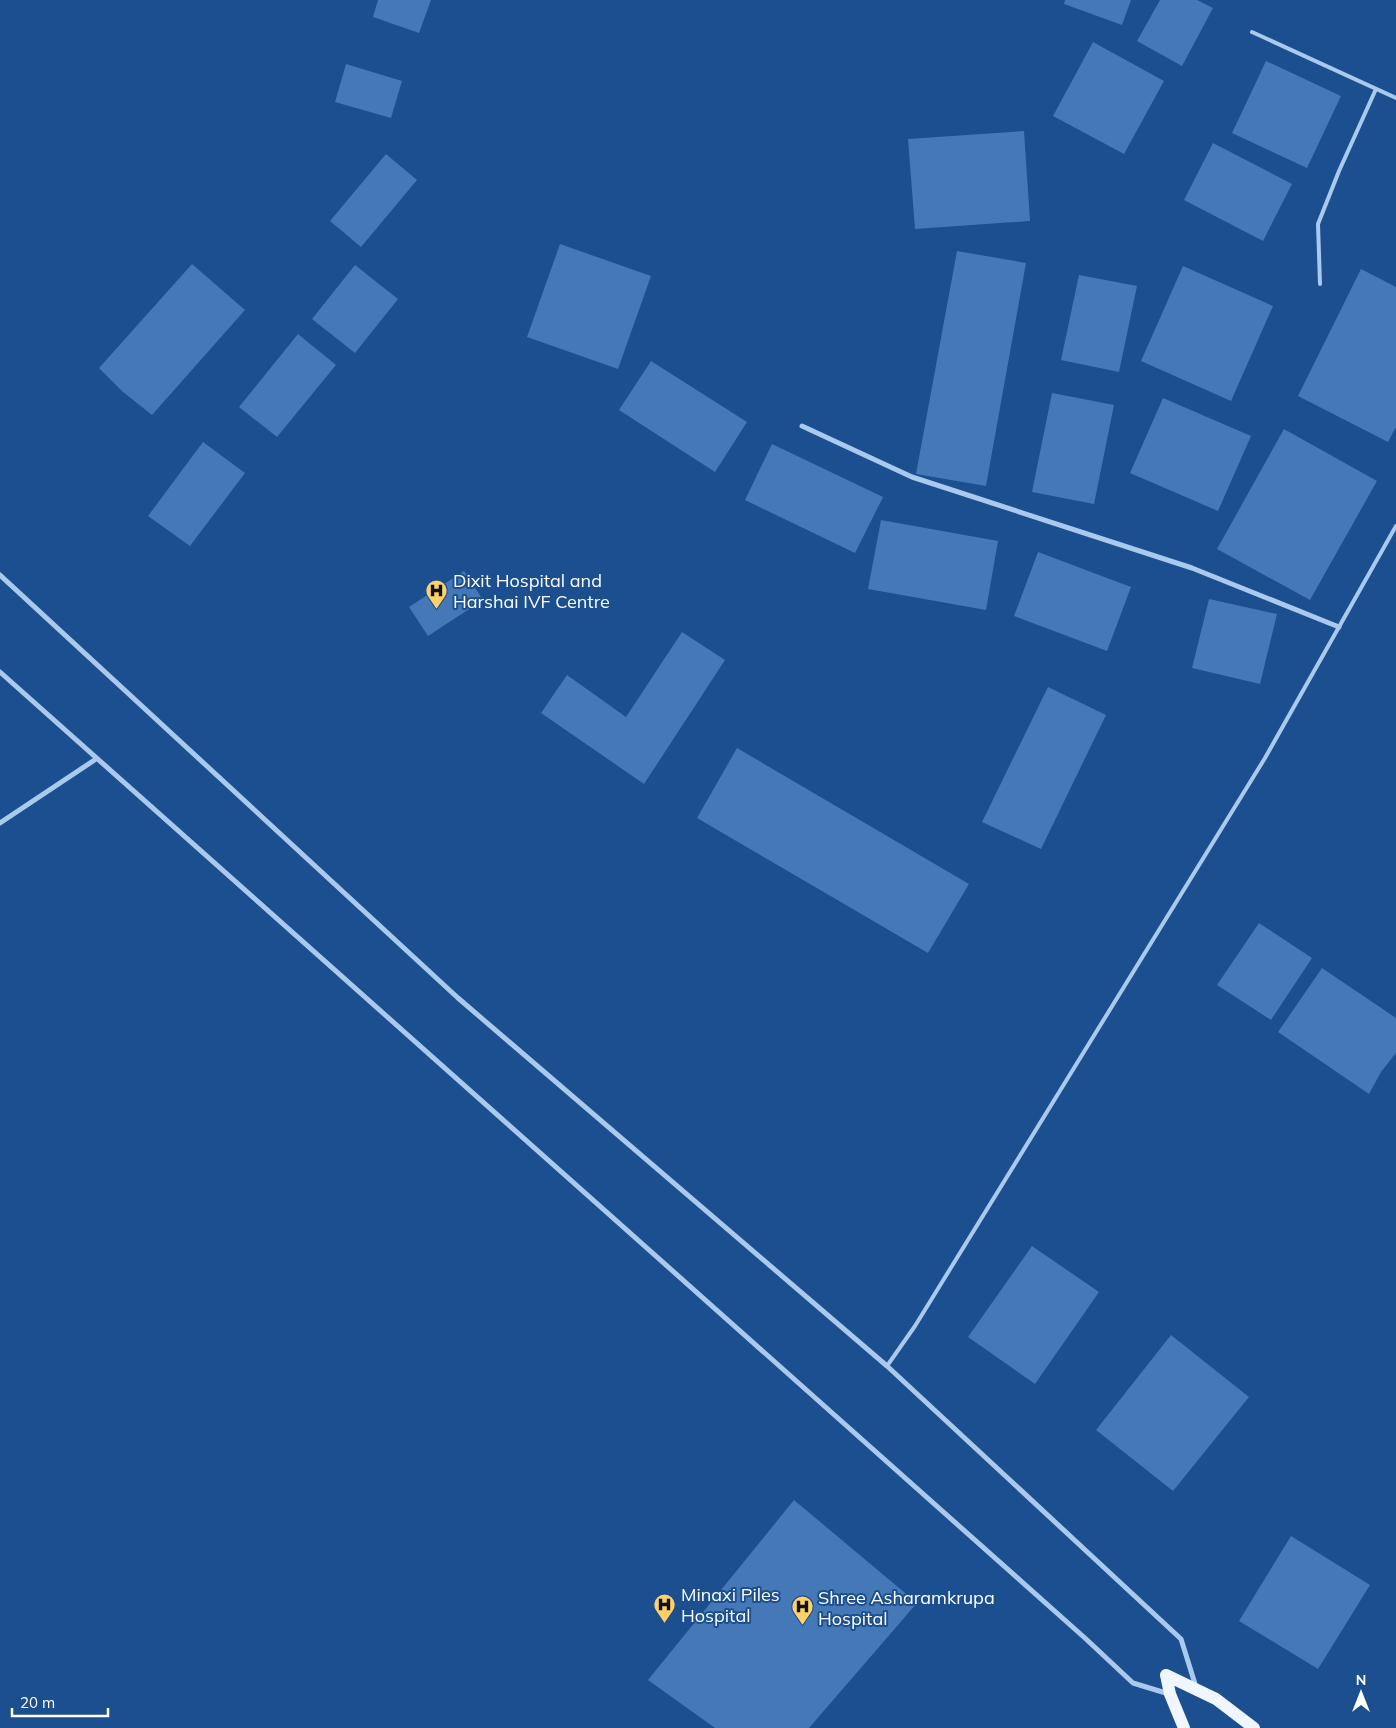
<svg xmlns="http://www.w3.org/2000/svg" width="1396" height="1728" font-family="Mulish,sans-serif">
  <rect width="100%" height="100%" fill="#1b4f8f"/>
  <path fill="#4478b7" d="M378,0H431L419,33L373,17Z
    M1065,0H1131L1122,25L1064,4Z
    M1160,0H1197L1213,8L1182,66L1137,41Z
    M1093,42L1164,81L1124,154L1053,116Z
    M1266,61L1341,96L1307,168L1232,133Z
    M346,64L402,81L391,118L335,102Z
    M1024,131L1030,221L915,229L908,139Z
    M1213,143L1292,184L1263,241L1184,200Z
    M386,154L417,180L361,247L330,221Z
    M560,244L651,276L618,369L527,337Z
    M957,251L1026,263L986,486L916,474Z
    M192,264L245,310L152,415L123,392L99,368Z
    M355,265L398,299L355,353L312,319Z
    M1183,266L1273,306L1231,401L1141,361Z
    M1361,269L1396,287V427L1388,442L1298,396Z
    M1079,275L1137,286L1119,372L1061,360Z
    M298,334L336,365L277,437L239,407Z
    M651,361L747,422L715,472L619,410Z
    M1052,393L1114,405L1094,504L1032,492Z
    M1163,398L1251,436L1218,511L1130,473Z
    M1284,429L1377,481L1310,600L1217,549Z
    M203,442L245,473L190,546L148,516Z
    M772,444L883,497L855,553L745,500Z
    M881,520L998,541L986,610L868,589Z
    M1038,552L1131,587L1107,651L1014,616Z
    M464,571L483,600L428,636L409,607Z
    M1209,599L1277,614L1260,684L1192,668Z
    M682,632L725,660L644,784L541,713L567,675L626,717Z
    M1048,687L1106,715L1041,849L982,822Z
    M737,748L969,884L928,953L697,818Z
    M1259,923L1312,958L1271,1020L1217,985Z
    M1322,968L1396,1018V1053L1381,1072L1369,1094L1278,1032Z
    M1032,1246L1099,1292L1035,1384L968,1337Z
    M1171,1335L1249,1397L1173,1491L1096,1430Z
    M794,1500L917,1603L809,1728H715L648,1680Z
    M1291,1536L1370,1585L1318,1669L1239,1621Z"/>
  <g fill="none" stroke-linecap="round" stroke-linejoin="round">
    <path stroke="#a9c9ee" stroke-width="4" d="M1252,32L1396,98
      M1320,284L1318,224L1339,171L1376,89
      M887,1366L915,1326L1265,758L1396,526"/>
    <path stroke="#a9c9ee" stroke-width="5" d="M802,426L912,477L1192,568L1339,627
      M0,575L458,998L887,1366L1181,1639L1196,1687
      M0,672L1086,1639L1133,1683L1169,1694
      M0,823L96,759"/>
    <path stroke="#f0f6ff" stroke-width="12" d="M1166,1675L1216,1699L1254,1728
      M1166,1675L1170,1694L1184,1728"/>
  </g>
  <defs>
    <symbol id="hospital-pin" viewBox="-11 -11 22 30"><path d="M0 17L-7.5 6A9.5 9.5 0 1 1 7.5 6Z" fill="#ffd166" stroke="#1b4f8f"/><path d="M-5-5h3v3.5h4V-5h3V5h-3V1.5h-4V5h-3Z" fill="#111"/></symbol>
  </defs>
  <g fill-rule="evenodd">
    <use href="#hospital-pin" x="424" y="578" width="25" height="34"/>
    <use href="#hospital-pin" x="652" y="1592" width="25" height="34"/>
    <use href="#hospital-pin" x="790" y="1594" width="25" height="34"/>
  </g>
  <g text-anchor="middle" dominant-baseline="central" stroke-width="4" stroke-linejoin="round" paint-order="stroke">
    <g font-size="18" fill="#fff" stroke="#1b4f8f" text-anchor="start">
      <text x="453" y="580">Dixit Hospital and<tspan x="453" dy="21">Harshai IVF Centre</tspan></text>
      <text x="681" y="1594">Minaxi Piles<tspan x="681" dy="21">Hospital</tspan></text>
      <text x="818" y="1597">Shree Asharamkrupa<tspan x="818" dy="21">Hospital</tspan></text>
    </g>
  </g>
  <g transform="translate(1361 1693)" stroke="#1b4f8f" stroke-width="4" paint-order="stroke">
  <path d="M0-4L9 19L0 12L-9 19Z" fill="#ffffff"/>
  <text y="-8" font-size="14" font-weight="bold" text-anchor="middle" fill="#ffffff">N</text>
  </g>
  <path d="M12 1708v8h96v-8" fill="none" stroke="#ffffff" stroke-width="2.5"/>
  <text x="20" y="1708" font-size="15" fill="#ffffff" stroke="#1b4f8f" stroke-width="4" paint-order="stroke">20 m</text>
</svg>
